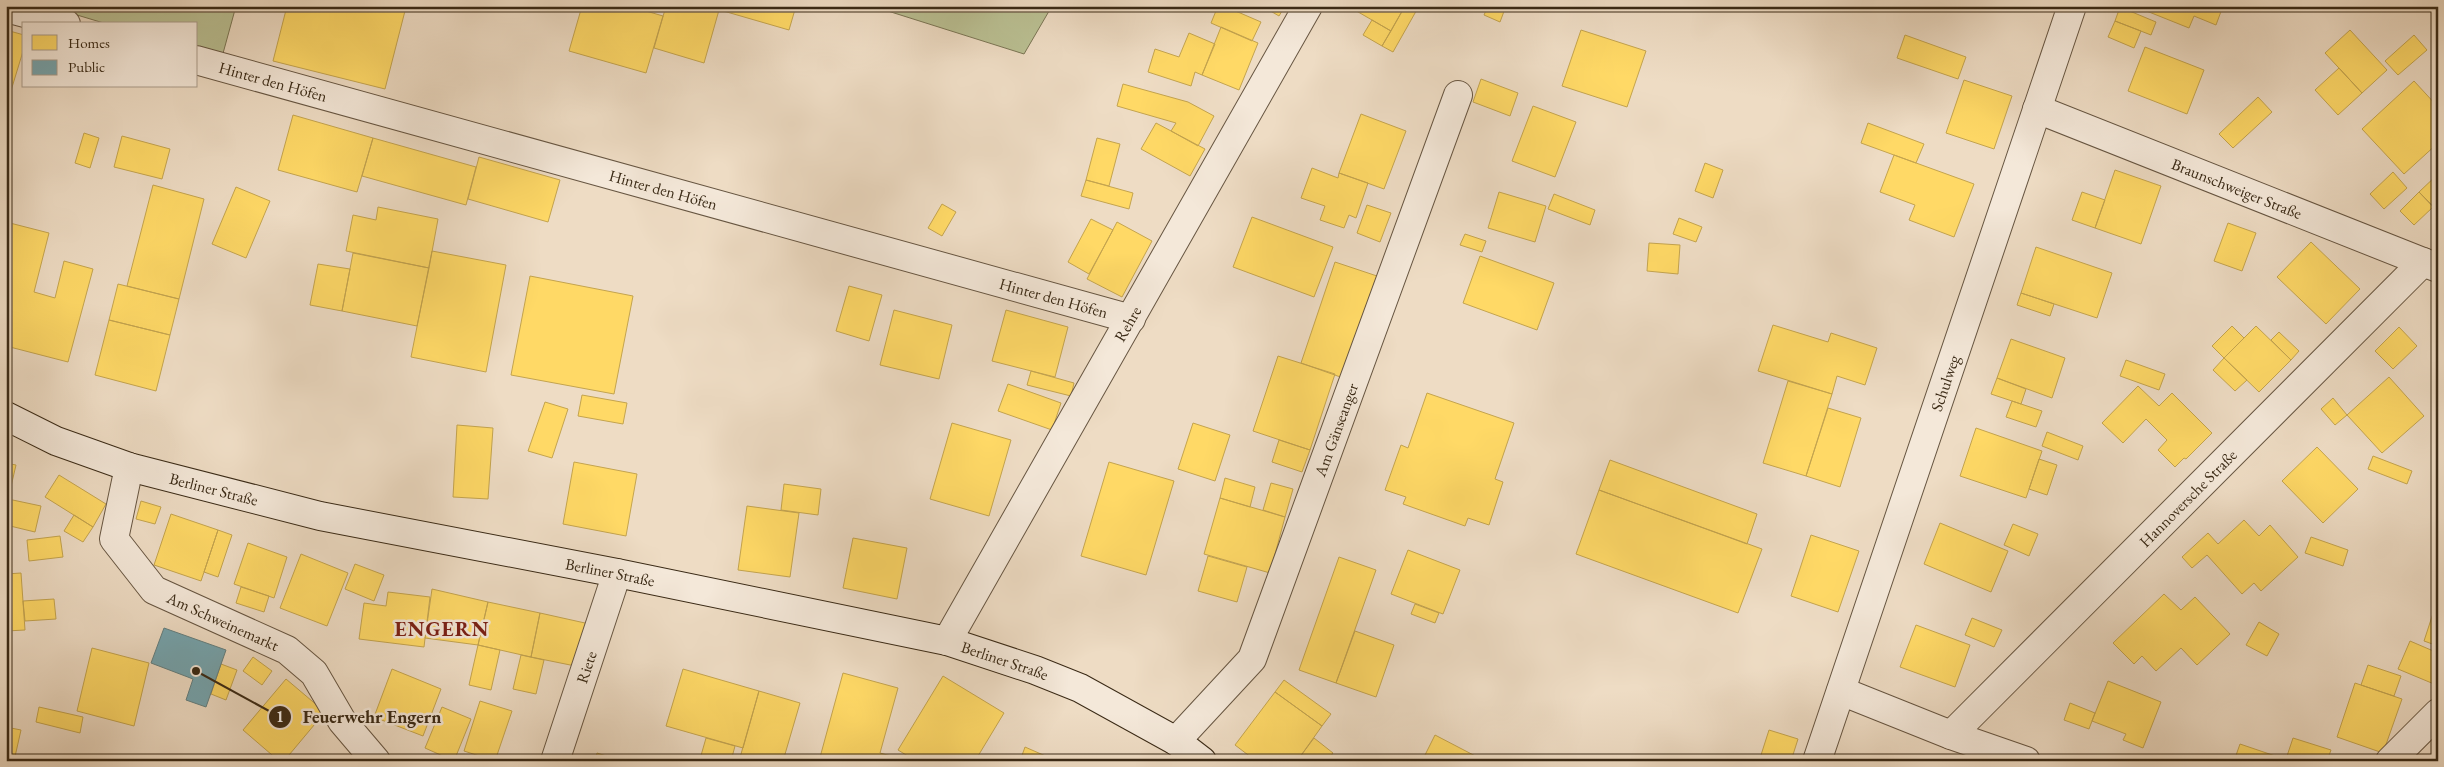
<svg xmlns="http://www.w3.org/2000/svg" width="2444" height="767" font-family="'EB Garamond',serif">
  <rect width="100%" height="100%" fill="#eedcc4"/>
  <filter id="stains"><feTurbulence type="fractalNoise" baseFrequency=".004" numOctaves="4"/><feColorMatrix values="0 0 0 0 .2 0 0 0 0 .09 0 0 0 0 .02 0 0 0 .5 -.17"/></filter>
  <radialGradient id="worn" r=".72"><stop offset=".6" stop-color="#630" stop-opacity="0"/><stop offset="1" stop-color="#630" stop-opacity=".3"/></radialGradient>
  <path fill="#bac093" stroke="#7a7554" d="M47,6H236L222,57L196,49V24H107Z
    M872,6H1052L1024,54Z"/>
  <path fill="#ffd966" stroke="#c4a44e" d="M287,6L406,7L385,89L273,61Z
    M582,6H629L663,16L646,73L569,51Z
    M666,6H706L719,10L704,63L654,48Z
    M706,6H796L789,30Z
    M1218,6H1224L1261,22L1252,41L1211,23Z
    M1262,6H1285L1279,16Z
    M1354,6H1405L1391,31L1353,9Z
    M1405,6H1419L1393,52L1382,46Z
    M1488,6H1506L1500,22L1484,15Z
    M2145,6H2223L2216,25L2194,16L2189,28L2144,10Z
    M2120,7L2156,22L2151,35L2115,21Z
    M1372,20L1391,31L1382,46L1363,35Z
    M2115,21L2141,31L2134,48L2108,37Z
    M1221,27L1258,43L1239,90L1202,75Z
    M6,30L24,35V48L6,107Z
    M1581,30L1646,51L1627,107L1562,86Z
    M2350,30L2387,70L2362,93L2325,53Z
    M1189,33L1215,44L1202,75L1195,72L1191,86L1148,72L1155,49L1179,57Z
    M1905,35L1966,57L1958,79L1897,58Z
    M2414,35L2427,50L2398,75L2385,61Z
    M2145,47L2204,70L2187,114L2128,91Z
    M2339,68L2362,93L2338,115L2315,90Z
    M1481,79L1518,93L1510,116L1473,102Z
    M1964,80L2012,96L1994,149L1946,133Z
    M2414,81L2438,107V143L2404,174L2362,129Z
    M1123,84L1188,102L1214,116L1198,146L1171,131L1176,123L1117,106Z
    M2258,97L2272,112L2233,148L2219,134Z
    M1533,106L1576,122L1555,177L1512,161Z
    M1361,114L1406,131L1384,189L1339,173Z
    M293,115L373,138L357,192L278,170Z
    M1156,123L1205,149L1190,176L1141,149Z
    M1868,123L1924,144L1916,163L1861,143Z
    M84,133L99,138L90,168L75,163Z
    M122,136L170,149L162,179L114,167Z
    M373,138L476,167L466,205L362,176Z
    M1097,138L1120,144L1109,186L1086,180Z
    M1894,155L1974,184L1954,237L1909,220L1915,205L1880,192Z
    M479,157L560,180L548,222L468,199Z
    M1705,163L1723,170L1713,198L1695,191Z
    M1312,168L1338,178L1339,173L1368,183L1356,218L1349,215L1344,228L1320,220L1325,206L1301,198Z
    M2115,170L2161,186L2141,244L2095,228Z
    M2393,172L2407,188L2384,209L2370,194Z
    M2438,174V211L2419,192Z
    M1086,180L1133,193L1129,209L1081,196Z
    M153,185L204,199L179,299L127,286Z
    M236,187L270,201L246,258L212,244Z
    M1499,192L1546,206L1535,242L1488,228Z
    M2082,192L2105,200L2095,228L2072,220Z
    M2419,192L2433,207L2414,225L2400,211Z
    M1554,194L1595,210L1590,225L1548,209Z
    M942,204L956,212L942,236L928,228Z
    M1367,205L1391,213L1380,242L1357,233Z
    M378,207L438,219L429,268L346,251L353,215L376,220Z
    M1252,217L1333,247L1314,297L1233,267Z
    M1679,218L1702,227L1696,242L1673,234Z
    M1091,219L1113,230L1089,274L1068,262Z
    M6,222L49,233L34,292L55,298L64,261L93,269L68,362L6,346Z
    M1117,222L1152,241L1122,297L1087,279Z
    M2228,223L2256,233L2242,271L2214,261Z
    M1465,234L1486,241L1482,252L1460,245Z
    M2311,242L2360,289L2326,324L2277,277Z
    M1649,243L1680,245L1678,274L1647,271Z
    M2036,247L2112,273L2097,318L2021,293Z
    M432,251L506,265L486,372L411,357Z
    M353,253L429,268L417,326L342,311Z
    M1480,256L1554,283L1537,330L1463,303Z
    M1335,262L1380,277L1346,379L1301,363Z
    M318,264L350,269L342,311L310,305Z
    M530,276L633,296L614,394L511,375Z
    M118,284L179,299L170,335L109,320Z
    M849,286L882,295L869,341L836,331Z
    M2021,293L2054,304L2050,316L2017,305Z
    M894,310L952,325L939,379L880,365Z
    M1006,310L1068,327L1055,377L992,361Z
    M109,320L170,335L156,391L95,375Z
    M1773,325L1828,342L1831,333L1877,348L1865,385L1837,376L1832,394L1758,371Z
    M2232,326L2244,338L2224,358L2212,346Z
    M2256,326L2291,360L2259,392L2224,358Z
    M2399,327L2417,346L2393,369L2375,351Z
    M2279,332L2299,351L2291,360L2271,340Z
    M2011,339L2065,358L2052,398L1997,378Z
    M1278,356L1335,374L1310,450L1253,431Z
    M2224,358L2247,380L2235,391L2213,370Z
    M2126,360L2165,374L2159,390L2120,376Z
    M1031,371L1074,383L1071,396L1027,385Z
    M2389,377L2424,416L2382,453L2347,415Z
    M1997,378L2026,389L2021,404L1991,394Z
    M1788,381L1832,394L1806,476L1763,463Z
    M1008,384L1061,403L1052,430L998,411Z
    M2138,386L2159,406L2172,393L2212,433L2186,459L2184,458L2175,467L2158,450L2167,440L2146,419L2123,443L2102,423Z
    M1427,393L1514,423L1495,479L1503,482L1489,525L1468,518L1465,526L1403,504L1406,497L1385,490L1401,445L1408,448Z
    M582,395L627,403L623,424L578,416Z
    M2333,398L2347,415L2335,425L2321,409Z
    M2012,401L2042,411L2036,427L2006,417Z
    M545,402L568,409L552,458L528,451Z
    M1828,408L1861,418L1840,487L1806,476Z
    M952,423L1011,440L989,516L930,499Z
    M1193,423L1230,435L1215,481L1178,469Z
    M457,425L493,428L488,499L453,497Z
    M1976,428L2042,451L2026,498L1960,476Z
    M2047,432L2083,446L2078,460L2042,446Z
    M1279,440L1310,450L1302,472L1272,462Z
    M2317,447L2358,489L2323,523L2282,481Z
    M2373,456L2412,471L2407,484L2368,469Z
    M2039,459L2057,465L2047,495L2029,489Z
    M1610,460L1757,514L1747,544L1599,490Z
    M574,462L637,474L626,536L563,524Z
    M1109,462L1174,481L1146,575L1081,556Z
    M6,463L16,465L6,508Z
    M59,475L106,504L93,527L45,497Z
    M1225,478L1255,487L1250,507L1220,498Z
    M1271,483L1293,489L1285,517L1263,510Z
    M784,484L821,489L818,515L781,510Z
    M1599,490L1762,549L1738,613L1576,554Z
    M1220,498L1285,517L1270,573L1204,554Z
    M8,499L41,506L35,532L6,525Z
    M141,501L161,507L155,524L136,519Z
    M747,506L799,513L790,577L738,570Z
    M171,514L218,530L201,581L154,565Z
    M74,515L93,527L83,542L64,531Z
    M2244,520L2259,536L2270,525L2298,557L2261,591L2254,583L2242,594L2207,555L2192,568L2182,557L2208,533L2218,544Z
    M1940,523L2008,551L1991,592L1924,564Z
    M2013,524L2038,534L2029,556L2004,545Z
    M218,530L232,535L218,577L204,572Z
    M1811,535L1859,551L1838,612L1791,596Z
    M60,536L63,557L29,561L27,540Z
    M2311,537L2348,550L2343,566L2305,553Z
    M853,538L907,548L897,599L843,588Z
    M248,543L287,557L274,598L234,584Z
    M1408,550L1460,570L1443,614L1391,594Z
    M301,554L348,573L327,626L280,608Z
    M1208,556L1247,567L1237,602L1198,591Z
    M1339,557L1376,570L1336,683L1299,670Z
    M355,564L384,575L374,601L345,589Z
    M21,573L25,630L6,631V574Z
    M241,587L269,596L264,612L236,603Z
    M432,589L488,602L478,645L425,638Z
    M388,592L430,597L424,647L359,639L364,603L386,606Z
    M2164,594L2181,610L2195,597L2230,634L2197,665L2181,648L2156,671L2142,656L2134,664L2113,643Z
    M2438,598V646L2424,641Z
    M54,599L56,619L25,621L23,601Z
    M488,602L540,613L531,657L478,645Z
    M1415,604L1439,613L1435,623L1411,614Z
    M540,613L594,625L585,668L531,657Z
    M1972,618L2002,630L1994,647L1965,635Z
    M2259,622L2279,634L2267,656L2246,645Z
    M1916,625L1970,645L1955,687L1900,667Z
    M1355,631L1394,645L1376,697L1336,683Z
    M2410,641L2438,653V674L2434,684L2398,669Z
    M478,645L500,650L491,690L469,685Z
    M92,648L149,663L134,726L77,711Z
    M521,655L544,660L536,694L513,689Z
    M253,657L272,671L262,685L243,671Z
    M221,664L237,670L226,700L211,694Z
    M2368,665L2401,676L2394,696L2361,685Z
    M392,669L441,689L423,736L374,717Z
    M683,669L759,691L743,748L666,726Z
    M843,673L898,688L880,753L891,756L890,761H819Z
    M943,676L1004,713L975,761H916L898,750Z
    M286,679L325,712L284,761H279L243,730Z
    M1284,680L1331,714L1322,726L1275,692Z
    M2108,681L2161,702L2143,748L2123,740L2126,734L2092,721Z
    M2355,683L2402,699L2383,753L2337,737Z
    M759,691L800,703L783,761H739Z
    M1275,692L1322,726L1297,761H1256L1235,745Z
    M480,701L512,711L495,761L464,751Z
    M2070,703L2095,713L2089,729L2064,720Z
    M39,707L83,717L80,733L36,722Z
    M442,707L471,719L454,761L425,748Z
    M6,727L21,730L14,761H6Z
    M1769,730L1798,739L1791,761H1779L1761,755Z
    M1435,735L1483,760V761H1422Z
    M706,738L735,746L731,761L700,759Z
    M1314,738L1333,753L1327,761H1297Z
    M2293,738L2331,750L2327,761H2303L2287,756Z
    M2240,744L2290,761H2234Z
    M1025,747L1057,761H1020Z
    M597,753L622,761H595Z"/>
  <path fill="#76a5af" stroke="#648081" d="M164,628L226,650L206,707L186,700L193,679L151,663Z"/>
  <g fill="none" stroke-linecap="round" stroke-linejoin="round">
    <defs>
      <g id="street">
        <path d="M6,8L66,24"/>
        <path id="s1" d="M196,60L1131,319"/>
        <path id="s2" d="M2037,109L2438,268"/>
        <path id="s3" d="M129,467L114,539L154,590L287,650L314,673L342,721L376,761"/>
        <path id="s4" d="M947,641L1308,6"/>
        <path d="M1841,691L1951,735L2026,761"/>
        <path id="s5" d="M1951,735L2423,262"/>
        <path id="s6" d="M1176,741L1252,659L1458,95"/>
        <path id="s7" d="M555,761L617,573"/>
        <path id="s8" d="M1817,761L2072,6"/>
        <path d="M2390,761L2438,713"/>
      </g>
      <g id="secondary">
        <path id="s9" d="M6,416L56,441L129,467L320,516L617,573L947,641L1035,670L1080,688L1176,741L1202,761"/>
      </g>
    </defs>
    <use href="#street" stroke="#675642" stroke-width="30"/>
    <use href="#secondary" stroke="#3a2a16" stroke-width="30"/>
    <use href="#street" stroke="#f4e8d9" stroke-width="28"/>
    <use href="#secondary" stroke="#f4e8d9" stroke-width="28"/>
  </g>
  <g text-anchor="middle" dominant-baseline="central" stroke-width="5" stroke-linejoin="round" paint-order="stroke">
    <g font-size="16" fill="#3a2a16" stroke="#f4e8d9">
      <text stroke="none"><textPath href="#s1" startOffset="80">Hinter den Höfen</textPath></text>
      <text stroke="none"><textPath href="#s2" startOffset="215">Braunschweiger Straße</textPath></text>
      <text stroke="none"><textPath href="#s1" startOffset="485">Hinter den Höfen</textPath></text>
      <text stroke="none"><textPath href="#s1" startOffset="890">Hinter den Höfen</textPath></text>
      <text stroke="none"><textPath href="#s4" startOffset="365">Rehre</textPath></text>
      <text stroke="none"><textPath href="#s8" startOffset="399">Schulweg</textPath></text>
      <text stroke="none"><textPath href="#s6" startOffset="356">Am Gänseanger</textPath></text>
      <text stroke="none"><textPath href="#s9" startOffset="221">Berliner Straße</textPath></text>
      <text stroke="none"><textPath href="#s5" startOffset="335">Hannoversche Straße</textPath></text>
      <text stroke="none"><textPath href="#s9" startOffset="626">Berliner Straße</textPath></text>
      <text stroke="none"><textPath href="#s3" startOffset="214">Am Schweinemarkt</textPath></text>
      <text stroke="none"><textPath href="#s9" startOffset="1031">Berliner Straße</textPath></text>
      <text stroke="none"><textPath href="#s7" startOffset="99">Riete</textPath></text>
    </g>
    <g font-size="21" font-weight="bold" letter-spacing="1" fill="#7a1f14" stroke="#f4e8d9">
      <text x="442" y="628">ENGERN</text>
    </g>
  </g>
  <path fill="none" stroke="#3a2a16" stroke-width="2" d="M196 671L280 717"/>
  <g fill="#3a2a16" stroke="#f4e8d9" stroke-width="2">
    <circle cx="196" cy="671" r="5"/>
    <circle cx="280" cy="717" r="12"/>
  </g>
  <g font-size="15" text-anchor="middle" font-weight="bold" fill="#fff">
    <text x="280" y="722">1</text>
  </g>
  <g font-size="18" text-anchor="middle" font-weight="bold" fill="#3a2a16" stroke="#f4e8d9" stroke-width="5" stroke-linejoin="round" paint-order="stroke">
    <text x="372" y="723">Feuerwehr Engern</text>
  </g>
  <rect width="2444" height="767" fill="none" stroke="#eedcc4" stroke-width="25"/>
  <rect x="8" y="8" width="2429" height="752" fill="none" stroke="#3a2a16" stroke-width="2.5"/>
  <rect x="12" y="12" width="2419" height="742" fill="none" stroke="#3a2a16"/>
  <rect x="22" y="22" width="175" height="65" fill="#f4e8d9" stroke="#aa9c8b"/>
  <rect x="32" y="35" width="25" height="15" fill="#ffd966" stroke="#aa9c8b"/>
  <text x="68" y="48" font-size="15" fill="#3a2a16">Homes</text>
  <rect x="32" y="60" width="25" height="15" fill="#76a5af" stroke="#aa9c8b"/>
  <text x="68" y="72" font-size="15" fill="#3a2a16">Public</text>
  <rect width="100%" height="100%" filter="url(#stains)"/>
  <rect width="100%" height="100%" fill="url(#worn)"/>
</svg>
